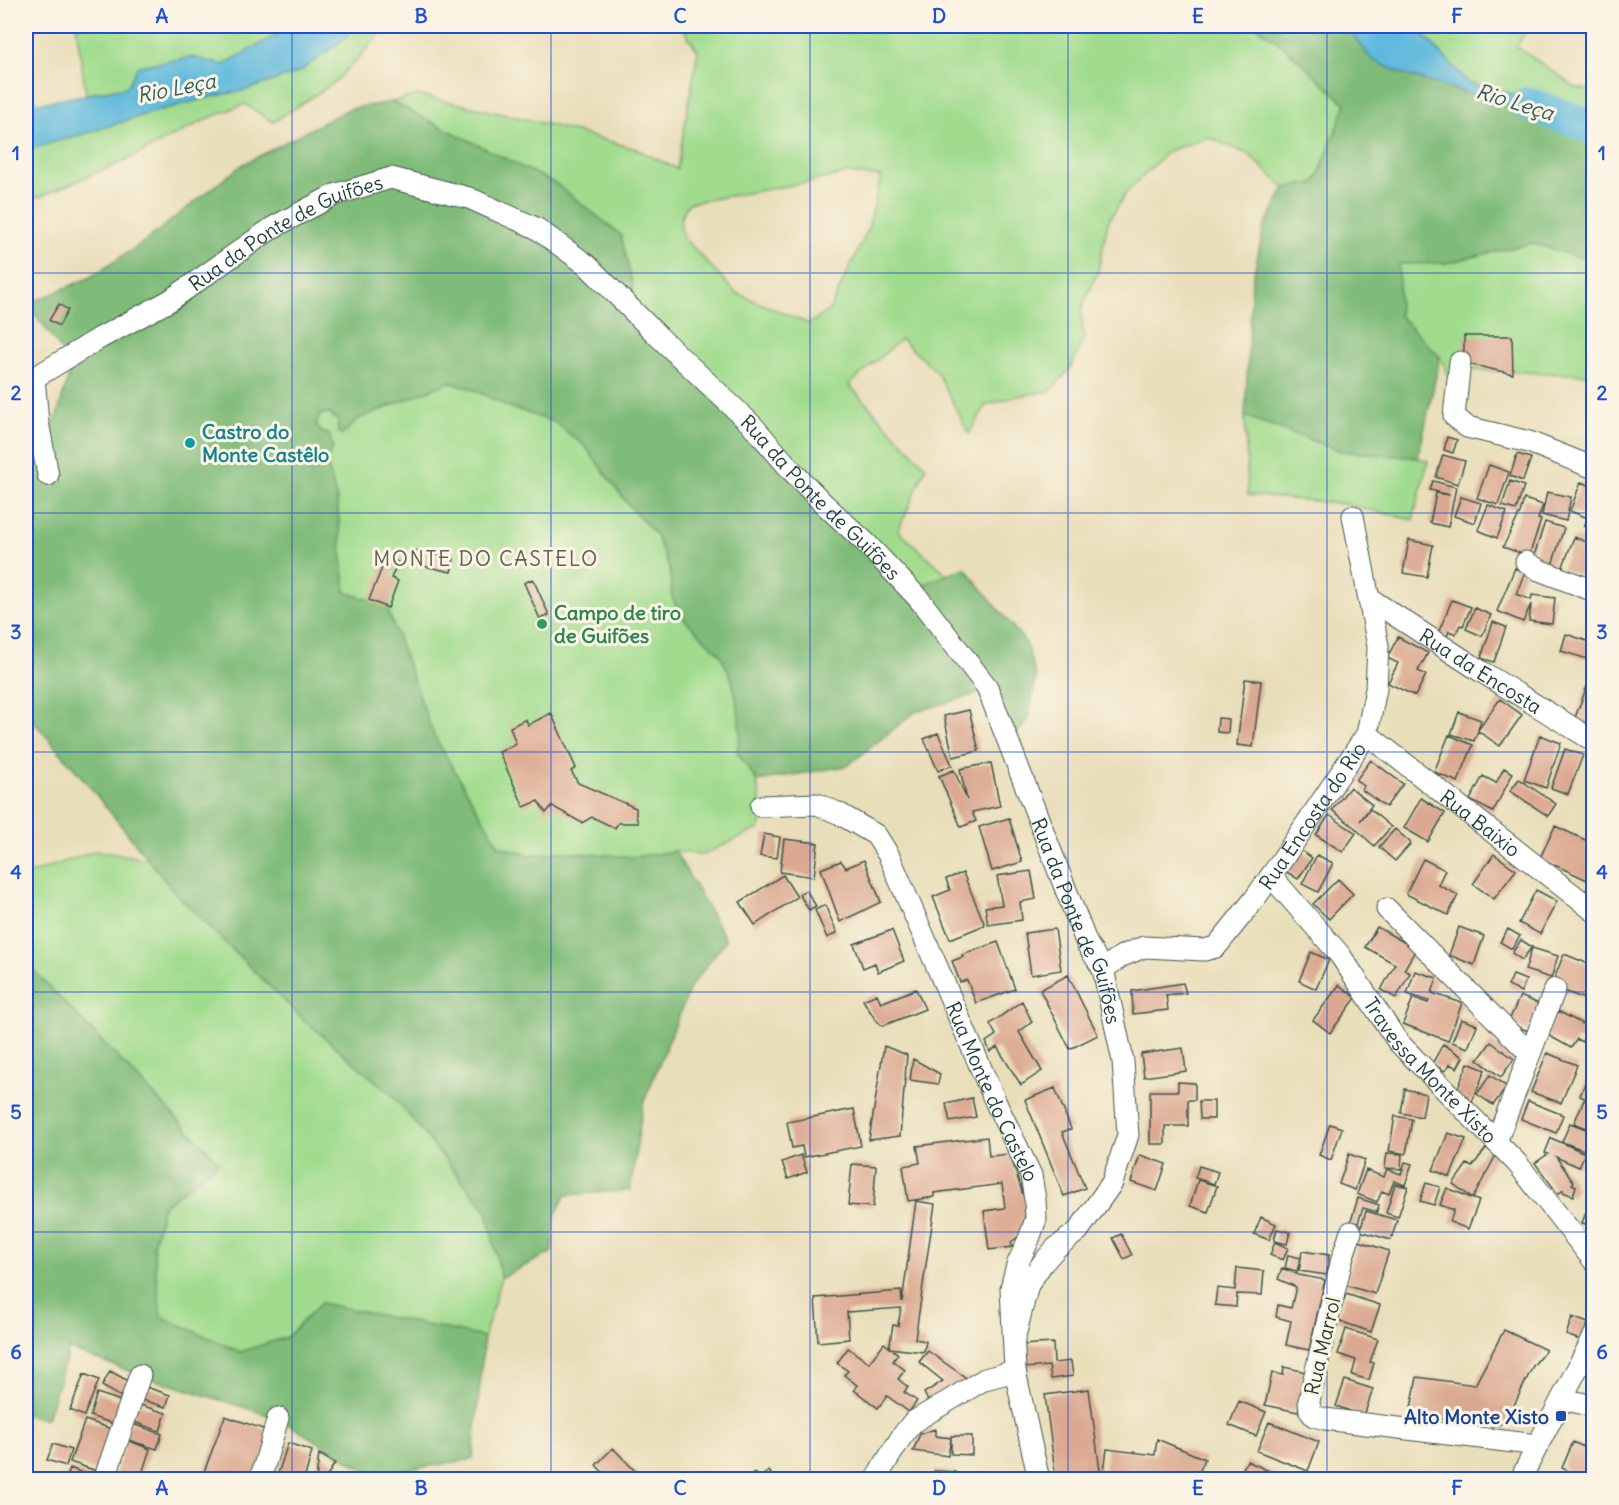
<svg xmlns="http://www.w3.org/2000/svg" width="1619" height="1505" font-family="Delius,sans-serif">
  <rect width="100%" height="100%" fill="#fcf5e5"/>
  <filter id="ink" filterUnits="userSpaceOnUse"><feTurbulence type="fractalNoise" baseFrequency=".0167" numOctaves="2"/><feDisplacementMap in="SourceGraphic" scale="12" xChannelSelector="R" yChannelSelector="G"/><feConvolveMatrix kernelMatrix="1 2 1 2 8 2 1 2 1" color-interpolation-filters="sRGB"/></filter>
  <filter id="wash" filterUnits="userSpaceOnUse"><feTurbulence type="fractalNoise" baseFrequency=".008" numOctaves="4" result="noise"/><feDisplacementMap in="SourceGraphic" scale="24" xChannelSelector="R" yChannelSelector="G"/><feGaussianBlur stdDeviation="1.35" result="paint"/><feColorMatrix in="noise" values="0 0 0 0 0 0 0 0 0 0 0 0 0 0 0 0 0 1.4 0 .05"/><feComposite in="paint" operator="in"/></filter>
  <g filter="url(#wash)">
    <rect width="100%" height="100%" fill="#e9deba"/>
    <path fill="#a1dc8e" stroke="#608c61" stroke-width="1.5" fill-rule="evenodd" d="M76,26H292L222,66L192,57L127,87L86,94Z
      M352,26H381L375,40L334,83L273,122L245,104L211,117L122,162L39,197L26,198V150L94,131L146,114L206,98L246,90L299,72L347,37Z
      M681,26H1256L1282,45L1346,104L1316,183L1285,188L1248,154L1208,137L1168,151L1125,194L1108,222L1098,271L1081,311L1084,337L1070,369L1050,391L1018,396L986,405L969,434L937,372L901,339L849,385L926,467L898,531L948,575L905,592L642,327L556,184L392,102L419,95L551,125L636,149L677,169L698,51ZM848,173L881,177L868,229L830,309L809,324L736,293L685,239C678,224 679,216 689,203L809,182Z
      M1415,26H1530L1516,46L1577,88L1593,91V132L1569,123L1578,110L1469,83Z
      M1532,243L1593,261V375L1469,370L1449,375L1440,357L1399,315L1398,264L1446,263Z
      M449,382L473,389L507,406L555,422L585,446L627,503L656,535L670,570L672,597L701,634L720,654L732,679L738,706L740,734L737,752L757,781L763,820L759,829L702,855L675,851L633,857L562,852L529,855L499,846L433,734L386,605L345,592L337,500L326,460L321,432L316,424L320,414L329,413L338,421V430L342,435L358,419Z
      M1245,416L1341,451L1418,458L1428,461L1413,520L1345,504L1248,495Z
      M95,851L149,859L175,893L301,1017L394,1097L487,1211L501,1278L484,1337L321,1303L287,1337L240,1352L160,1316L153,1245L163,1206L219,1162L26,963V875Z"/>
    <path fill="#80bc79" stroke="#507c56" stroke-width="1.5" d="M1256,26H1341L1351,32L1372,60L1404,74L1569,123L1593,132V261L1532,243L1446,263L1399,264V315L1440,357L1418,458L1341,451L1245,416L1252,281L1264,227L1285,188L1316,182L1346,104L1282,45Z
      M392,102L556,184L621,235L642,327L904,592L965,568L1026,643L1036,677L1028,721L1008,742L987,687L975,694L915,712L847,766L757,781L737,752L740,734L738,706L732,679L720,654L680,615L672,597L670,570L656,535L627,503L585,446L554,422L507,406L473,389L449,382L358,419L342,435L338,431V420L329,413L320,415L316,424L321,432L329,434L333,448L326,460L337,500L345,592L386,605L433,734L499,846L529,855L562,852L633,857L675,851L726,940L691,986L643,1104L630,1190L566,1195L555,1215L552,1252L501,1278L487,1211L394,1097L301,1017L175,893L86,782L26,713V563L30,562L31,467L55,422L72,365L28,304L91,277L144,242L242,165L349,109Z
      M26,963L219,1162L163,1206L153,1245L161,1316L240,1352L287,1337L321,1303L484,1337L473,1459L373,1475L278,1418L140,1375L69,1349L47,1419L26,1415Z"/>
    <path fill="#5fb9dd" stroke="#3f7b88" stroke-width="1.5" d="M292,26H352L347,37L299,72L246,90L206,98L146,114L94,131L26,150V108L35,104L127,87L138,66L192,57L223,65Z
      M1341,26H1415L1469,83L1579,111L1569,123L1403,74L1372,60L1351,32Z"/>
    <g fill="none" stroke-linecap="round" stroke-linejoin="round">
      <path stroke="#5fb9dd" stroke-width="6" d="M26,88L39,110"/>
      <path stroke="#5fb9dd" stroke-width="34" d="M1528,104L1594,127"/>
    </g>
    <g id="blocks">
      <path fill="#dba991" d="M59,304L68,310L59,326L49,320Z
        M1464,336H1512L1513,374L1464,363Z
        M1447,437L1457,440L1453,453L1444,450Z
        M1517,454L1531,458L1523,481L1510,476Z
        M1443,455L1465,461L1458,484L1436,477Z
        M1489,465L1509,472L1498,505L1477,498Z
        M1433,481L1456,487L1448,527L1430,523L1436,493L1450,495L1430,490Z
        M1510,481L1524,486L1516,510L1502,506Z
        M1581,482L1594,487V530L1584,526L1588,518L1570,511Z
        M1547,492L1571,497L1566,521L1542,515Z
        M1461,497L1481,503L1475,523L1454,516Z
        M1524,499L1543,505L1538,519L1541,520L1529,556L1503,547L1520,513Z
        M1488,505L1507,512L1497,538L1478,530Z
        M1545,522L1564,528L1552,565L1533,559Z
        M1589,533L1594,535V580L1562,569L1574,537L1587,542Z
        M1409,540L1433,545L1427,577L1403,573Z
        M414,550L454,559L451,572L411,563Z
        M386,558L398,562L391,578L398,581L388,608L369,600Z
        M1515,568L1525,572L1516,594L1531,600L1532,595L1555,598L1552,624L1529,621L1531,604L1523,622L1497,611Z
        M533,579L549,615L540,619L524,583Z
        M1452,600L1471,607L1463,626L1460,625L1456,634L1449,631L1445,642L1436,638Z
        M1475,608L1491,615L1482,636L1466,629Z
        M1493,622L1506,627L1494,662L1481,658Z
        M1566,634L1590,642L1594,634V661L1561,651Z
        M1398,637L1428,653L1418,671L1426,675L1415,696L1388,683L1398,663L1387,658Z
        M1245,679L1261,681L1253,747L1237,745Z
        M1588,684L1594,686V728L1574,720Z
        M1500,699L1522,715L1500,746L1478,731L1474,741L1451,734L1459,712L1481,720L1478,730Z
        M969,710L979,751L953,757L944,716Z
        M551,713L576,768L571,771L578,783L636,808V816L638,823H618L615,828L592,817L582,823L552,806L546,813L538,801L524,807L499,752L516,744L510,727L526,719L528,725Z
        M1218,718L1229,719L1228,733L1217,732Z
        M938,733L952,765L938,771L924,739Z
        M1449,735L1473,745L1458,782L1434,772Z
        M1540,735L1561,743L1546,788L1524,780Z
        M1565,749L1583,755L1568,794L1551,788Z
        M1371,760L1403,784L1386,807L1362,790L1364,786L1356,780Z
        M991,763L1000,806L972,812L976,821L961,827L939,776L954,770L967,800L960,769Z
        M1504,768L1513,773L1493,812L1470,800L1483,776L1496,783Z
        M1519,779L1556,804L1548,816L1510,791Z
        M1350,787L1372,805L1360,821L1370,809L1391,827L1374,846L1354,827L1332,810Z
        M1421,798L1445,813L1428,842L1404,828Z
        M1329,815L1356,833L1343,852L1316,835Z
        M1009,818L1022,862L992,871L979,827Z
        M1555,826L1594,844V866L1587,880L1540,858Z
        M1395,829L1411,843L1395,861L1379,847Z
        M764,834L780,837L777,858L760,856Z
        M784,839L818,843L814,877L780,872Z
        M1299,849L1312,858L1298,879L1285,871Z
        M1494,854L1516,870L1494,899L1473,884Z
        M1317,855L1333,863L1318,892L1302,884Z
        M1423,859L1445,870L1438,885L1458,895L1448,915L1406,894Z
        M864,860L881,902L840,922L821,869L841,861L846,868Z
        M1031,871L1036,899L1020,902L1022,920L988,925L985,907L1002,905L997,876Z
        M963,873L985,925L950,939L933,897L950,890L946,879Z
        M783,875L797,897L755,925L740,902Z
        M1594,877V895L1586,891Z
        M1338,879L1353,894L1329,919L1313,904Z
        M806,890L816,906L809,910L799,894Z
        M1536,890L1557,901L1540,934L1519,923Z
        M825,905L837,933L827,938L815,910Z
        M1377,927L1416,949L1404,970L1410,973L1396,998L1381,990L1395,964L1365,947Z
        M1459,927L1484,936L1474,965L1449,955Z
        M1055,929L1061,970L1031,975L1025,933Z
        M1508,929L1520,936L1512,949L1500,942Z
        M892,930L904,961L878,972L875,963L863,968L854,944Z
        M1521,940L1532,947L1522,960L1512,953Z
        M998,942L1015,989L976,1003L967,980L960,982L952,961L963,957L962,955Z
        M1532,948L1558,956L1551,978L1525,970Z
        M1311,952L1329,960L1316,989L1299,981Z
        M1564,954L1594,966V978L1585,999L1551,986Z
        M1415,971L1437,978L1432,993L1462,1003L1448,1041L1403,1024L1413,998L1428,1003L1429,1001L1407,994Z
        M1068,975L1098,1035L1070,1049L1040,990Z
        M1513,975L1526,980L1521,992L1508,986Z
        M1183,983L1186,993L1166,995L1168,1010L1133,1014L1132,991Z
        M1339,985L1356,998L1330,1033L1313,1020Z
        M916,989L925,1009L882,1026L875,1019L863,1000L877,994L881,1003Z
        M1520,996L1539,1004L1528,1031L1508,1023Z
        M1022,1001L1032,1022L1019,1032L1042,1071L1021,1085L997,1047L990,1052L986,1042L996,1035L990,1024Z
        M1558,1011L1590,1028L1582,1042L1577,1039L1571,1048L1546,1034Z
        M1461,1019L1477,1025L1468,1048L1452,1042Z
        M1491,1042L1514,1059L1501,1077L1478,1060Z
        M1443,1044L1463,1057L1457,1068L1450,1064L1445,1071L1432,1064Z
        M884,1046L907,1055L900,1136L869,1140Z
        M1183,1048L1186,1071L1144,1077L1141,1054Z
        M1547,1053L1577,1065L1561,1103L1531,1092Z
        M913,1059L940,1074L938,1084L910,1080Z
        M1468,1063L1485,1070L1472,1102L1455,1095Z
        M1490,1075L1507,1087L1493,1105L1477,1094Z
        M1588,1075L1594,1078V1102L1580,1096Z
        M1178,1082L1195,1083V1100H1188V1126H1165V1144H1150V1091H1178Z
        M1055,1088L1071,1129L1062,1132L1085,1188L1064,1196L1025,1100Z
        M1405,1089L1426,1094L1422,1117L1401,1113Z
        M972,1098L976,1117L950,1122L946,1104Z
        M1584,1100L1594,1104V1126L1592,1130L1574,1123Z
        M1199,1101H1214V1119H1200Z
        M1528,1101L1563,1115L1556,1133L1521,1119Z
        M854,1109L861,1146L804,1157L802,1146L792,1148L787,1122Z
        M1395,1116L1412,1119L1406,1154L1389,1151Z
        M1570,1123L1591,1131L1584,1150L1562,1142Z
        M1330,1124L1342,1128L1331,1160L1319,1155Z
        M1448,1133L1466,1139L1450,1177L1433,1170Z
        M987,1137L989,1156L1010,1154L1029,1214L1025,1215L1021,1235L1011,1242L1012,1247L989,1250L984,1211L1005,1208L1002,1184L934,1193V1197L908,1201L903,1166L920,1163L917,1146Z
        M1551,1138L1585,1153L1579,1167L1556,1157L1574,1182L1572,1184L1576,1186L1573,1196L1563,1192V1190L1558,1194L1535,1163L1548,1154L1545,1153Z
        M1487,1147L1496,1155L1473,1198L1453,1184L1467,1164L1472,1167Z
        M1387,1153L1402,1154L1401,1169L1385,1168Z
        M1349,1154L1365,1160L1355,1190L1339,1184Z
        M801,1155L807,1172L788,1179L782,1162Z
        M1140,1155L1166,1164L1157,1191L1131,1182Z
        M1405,1162L1412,1164L1405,1185L1394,1181L1389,1194L1382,1191L1377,1202L1357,1194L1366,1170L1384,1177L1387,1169L1401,1174Z
        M852,1164L876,1166L873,1207L848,1205Z
        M1199,1166L1218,1172L1214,1184L1195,1178Z
        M1198,1180L1217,1186L1208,1212L1190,1206Z
        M1426,1183L1440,1187L1434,1205L1420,1201Z
        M1395,1184L1408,1187L1398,1217L1386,1213Z
        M1447,1188L1479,1201L1468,1229L1450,1222L1454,1210L1440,1205Z
        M1358,1198L1379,1205L1377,1212L1363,1208L1357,1226L1350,1224Z
        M916,1201L935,1204L915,1339L926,1341L924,1352L889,1348L893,1325L898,1326L901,1308L847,1312L849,1339L818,1342L815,1298L901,1291L902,1302Z
        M1589,1204L1594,1206V1227L1582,1223Z
        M1366,1211L1397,1220L1391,1240L1360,1231Z
        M1261,1217L1276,1224L1269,1240L1254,1234Z
        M1277,1229L1290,1232L1287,1244L1274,1241Z
        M1121,1234L1132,1255L1124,1259L1113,1238Z
        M1359,1241L1389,1251L1375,1294L1345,1285Z
        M1275,1242L1288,1248L1283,1260L1270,1255Z
        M1302,1251L1329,1255L1327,1275L1299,1271Z
        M1288,1255L1301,1258L1297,1271L1285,1268Z
        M1237,1268L1264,1271L1262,1295L1237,1294L1236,1307L1215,1305L1217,1288L1235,1290Z
        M1282,1268L1299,1275L1325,1280L1309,1350L1286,1345L1291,1321L1276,1317L1278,1305L1291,1308L1296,1287L1278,1279Z
        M1346,1294L1380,1305L1371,1332L1337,1320Z
        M1572,1317L1588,1323L1583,1341L1566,1335Z
        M1346,1329L1378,1339L1370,1362L1374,1363L1369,1380L1352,1375L1356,1360L1338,1354Z
        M1504,1330L1546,1350L1533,1366L1506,1422L1481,1431L1469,1424L1410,1413L1417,1377L1475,1385Z
        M884,1343L898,1354L893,1361L905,1370L898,1379L908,1387L904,1392L917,1401L909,1412L887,1396L878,1408L854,1390L857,1385L844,1375L848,1371L837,1363L848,1348L869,1363Z
        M1053,1343L1054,1363L1071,1361L1073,1376L1051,1379L1049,1366L1023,1368L1021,1345Z
        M928,1351L969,1380L930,1405L924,1393L943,1381L919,1362Z
        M1284,1367L1306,1372L1298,1412L1265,1405L1272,1373L1283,1375Z
        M110,1371L132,1383L123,1398L102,1386Z
        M84,1374L99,1380L84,1416L70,1410Z
        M1345,1380L1373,1389L1364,1416L1336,1406Z
        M146,1387L170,1395L166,1407L142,1400Z
        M1089,1389L1101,1478L1088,1480H1056L1045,1395Z
        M97,1393L121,1401L114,1424L90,1416Z
        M1239,1401L1266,1412L1256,1436L1229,1425Z
        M137,1404L166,1413L160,1431L131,1421Z
        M225,1416L275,1433L258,1480H229L225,1478L224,1480H201Z
        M85,1420L112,1429L97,1471L70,1462Z
        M1269,1422L1319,1442L1308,1471L1257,1451Z
        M130,1423L162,1434L157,1449L125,1439Z
        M935,1429V1436L951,1438L948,1456L913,1451L920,1434Z
        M951,1436H972V1455L951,1454Z
        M1157,1439L1205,1459L1196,1480H1106L1103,1478L1107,1449L1155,1455Z
        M127,1440L150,1449L140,1480H113Z
        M1590,1440L1594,1442V1480H1575L1577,1475L1562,1468L1573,1442L1586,1448Z
        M288,1443L312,1451L304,1480H276Z
        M53,1444L71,1450L66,1466L47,1460Z
        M613,1448L640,1476L637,1480H610L596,1465Z
        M319,1454L335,1463L326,1478L328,1480H316Z
        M1247,1461L1278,1475L1276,1480H1245L1239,1477Z
        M70,1468L93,1477V1480H66Z
        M769,1471L775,1480H745L755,1472L759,1478Z
        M934,1471L955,1472L954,1480H933Z
        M443,1474L444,1480H424V1475Z"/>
    </g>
  </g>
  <g filter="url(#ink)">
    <use href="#blocks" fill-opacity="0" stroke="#3d5548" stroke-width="1.5"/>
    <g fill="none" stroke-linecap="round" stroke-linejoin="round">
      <defs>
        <g id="minor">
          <path d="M1460,362L1454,416L1467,427L1529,442L1594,468"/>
          <path d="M34,378L38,422L48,475"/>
          <path id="s1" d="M26,379L34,378L100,338L169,301L272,228L334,195L391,178L469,198L536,228L587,265L659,337L752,425L792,471L824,504L866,543L919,599L987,687L1087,944L1103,969L1123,1061L1128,1135L1112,1183L1078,1231L1056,1248L1042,1264L1028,1285L1014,1340"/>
          <path d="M1526,562L1539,570L1594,591"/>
          <path id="s2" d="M1370,599L1482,672L1594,741"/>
          <path id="s3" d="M1367,734L1594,911"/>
          <path id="s4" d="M761,806L817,804L840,814L876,835L889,856L996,1103L1031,1175L1035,1200L1036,1219L1029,1239L1017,1265L1011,1288L1015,1371L1039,1480"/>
          <path id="s5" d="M1271,876L1340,955L1398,1042L1517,1163L1594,1261"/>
          <path d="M1387,909L1530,1054"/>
          <path id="s6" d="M1103,969L1122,956L1144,947L1204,950L1216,947L1253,901L1271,876L1367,734L1376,689L1378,646L1353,516"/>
          <path d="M1496,1142L1555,989"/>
          <path d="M1351,1232L1342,1259L1313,1383L1309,1401L1310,1411L1314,1416L1325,1419L1537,1445"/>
          <path d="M1562,1399L1594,1406"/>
          <path d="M104,1480L140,1375"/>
          <path d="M260,1480L278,1418"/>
          <path d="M875,1480L902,1436L913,1422L985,1379L1015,1371"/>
          <path d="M1520,1480L1594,1336"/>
        </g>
      </defs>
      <use href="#minor" stroke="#3d5548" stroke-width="23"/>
      <use href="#minor" stroke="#fff" stroke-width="21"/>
    </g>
  </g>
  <path fill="none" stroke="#1d4ed8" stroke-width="1.5" stroke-opacity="0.55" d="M292,26V1480M551,26V1480M810,26V1480M1068,26V1480M1327,26V1480M26,273H1594M26,513H1594M26,752H1594M26,992H1594M26,1232H1594"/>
  <circle fill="#0f9aa8" stroke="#fcf5e5" stroke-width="2" cx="190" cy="443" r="6"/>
  <circle fill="#2e9e5b" stroke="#fcf5e5" stroke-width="2" cx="542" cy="624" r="6"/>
  <rect fill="#1a4fb4" stroke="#fcf5e5" stroke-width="2" x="1555" y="1410" width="12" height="12" rx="3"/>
  <g text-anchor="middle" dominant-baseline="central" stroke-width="6" stroke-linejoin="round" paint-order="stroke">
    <g font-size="20" fill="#1f3d34" stroke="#fcf5e5">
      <text stroke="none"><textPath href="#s1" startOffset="300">Rua da Ponte de Guifões</textPath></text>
      <text stroke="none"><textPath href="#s1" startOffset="966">Rua da Ponte de Guifões</textPath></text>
      <text stroke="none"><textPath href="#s2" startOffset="132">Rua da Encosta</textPath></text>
      <text stroke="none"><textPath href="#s6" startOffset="282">Rua Encosta do Rio</textPath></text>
      <text stroke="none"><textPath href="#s3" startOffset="144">Rua Baixio</textPath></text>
      <text stroke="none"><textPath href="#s1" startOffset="1470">Rua da Ponte de Guifões</textPath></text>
      <text stroke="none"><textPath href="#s5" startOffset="252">Travessa Monte Xisto</textPath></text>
      <text stroke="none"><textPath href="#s4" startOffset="405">Rua Monte do Castelo</textPath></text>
      <text transform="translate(1322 1346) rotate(-77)">Rua Marrol</text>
    </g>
    <g font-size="20" font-weight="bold" fill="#0d838f" stroke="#fcf5e5" text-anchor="start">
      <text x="202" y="431">Castro do<tspan x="202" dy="23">Monte Castêlo</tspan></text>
    </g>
    <g font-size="20" font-weight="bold" fill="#27864d" stroke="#fcf5e5" text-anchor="start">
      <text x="554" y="612">Campo de tiro<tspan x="554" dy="23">de Guifões</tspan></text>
    </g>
    <g font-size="20" font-weight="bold" fill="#164399" stroke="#fcf5e5" text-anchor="end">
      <text x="1549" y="1416">Alto Monte Xisto</text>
    </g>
    <g font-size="21" font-style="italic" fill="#2f5c5e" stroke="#fcf5e5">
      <text transform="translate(176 88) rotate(-11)">Rio Leça</text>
      <text transform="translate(1515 102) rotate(17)">Rio Leça</text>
    </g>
    <g font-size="21" letter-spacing="1.5" fill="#616355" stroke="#fcf5e5">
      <text x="486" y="558">MONTE DO CASTELO</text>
    </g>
  </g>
  <rect width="1619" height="1505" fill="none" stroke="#fcf5e5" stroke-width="66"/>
  <rect x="33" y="33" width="1553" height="1439" fill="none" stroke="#1d4ed8" stroke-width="2"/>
  <g font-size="20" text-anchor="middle" font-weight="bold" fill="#1d4ed8">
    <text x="162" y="23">A</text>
    <text x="421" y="23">B</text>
    <text x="680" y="23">C</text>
    <text x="939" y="23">D</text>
    <text x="1198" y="23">E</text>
    <text x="1457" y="23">F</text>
    <text x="16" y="160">1</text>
    <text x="1602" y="160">1</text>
    <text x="16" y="400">2</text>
    <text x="1602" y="400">2</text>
    <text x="16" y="639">3</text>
    <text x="1602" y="639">3</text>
    <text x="16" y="879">4</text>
    <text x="1602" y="879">4</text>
    <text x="16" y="1119">5</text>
    <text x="1602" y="1119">5</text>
    <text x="16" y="1359">6</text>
    <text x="1602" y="1359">6</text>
    <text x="162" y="1495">A</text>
    <text x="421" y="1495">B</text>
    <text x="680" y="1495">C</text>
    <text x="939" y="1495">D</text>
    <text x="1198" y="1495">E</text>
    <text x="1457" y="1495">F</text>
  </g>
</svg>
